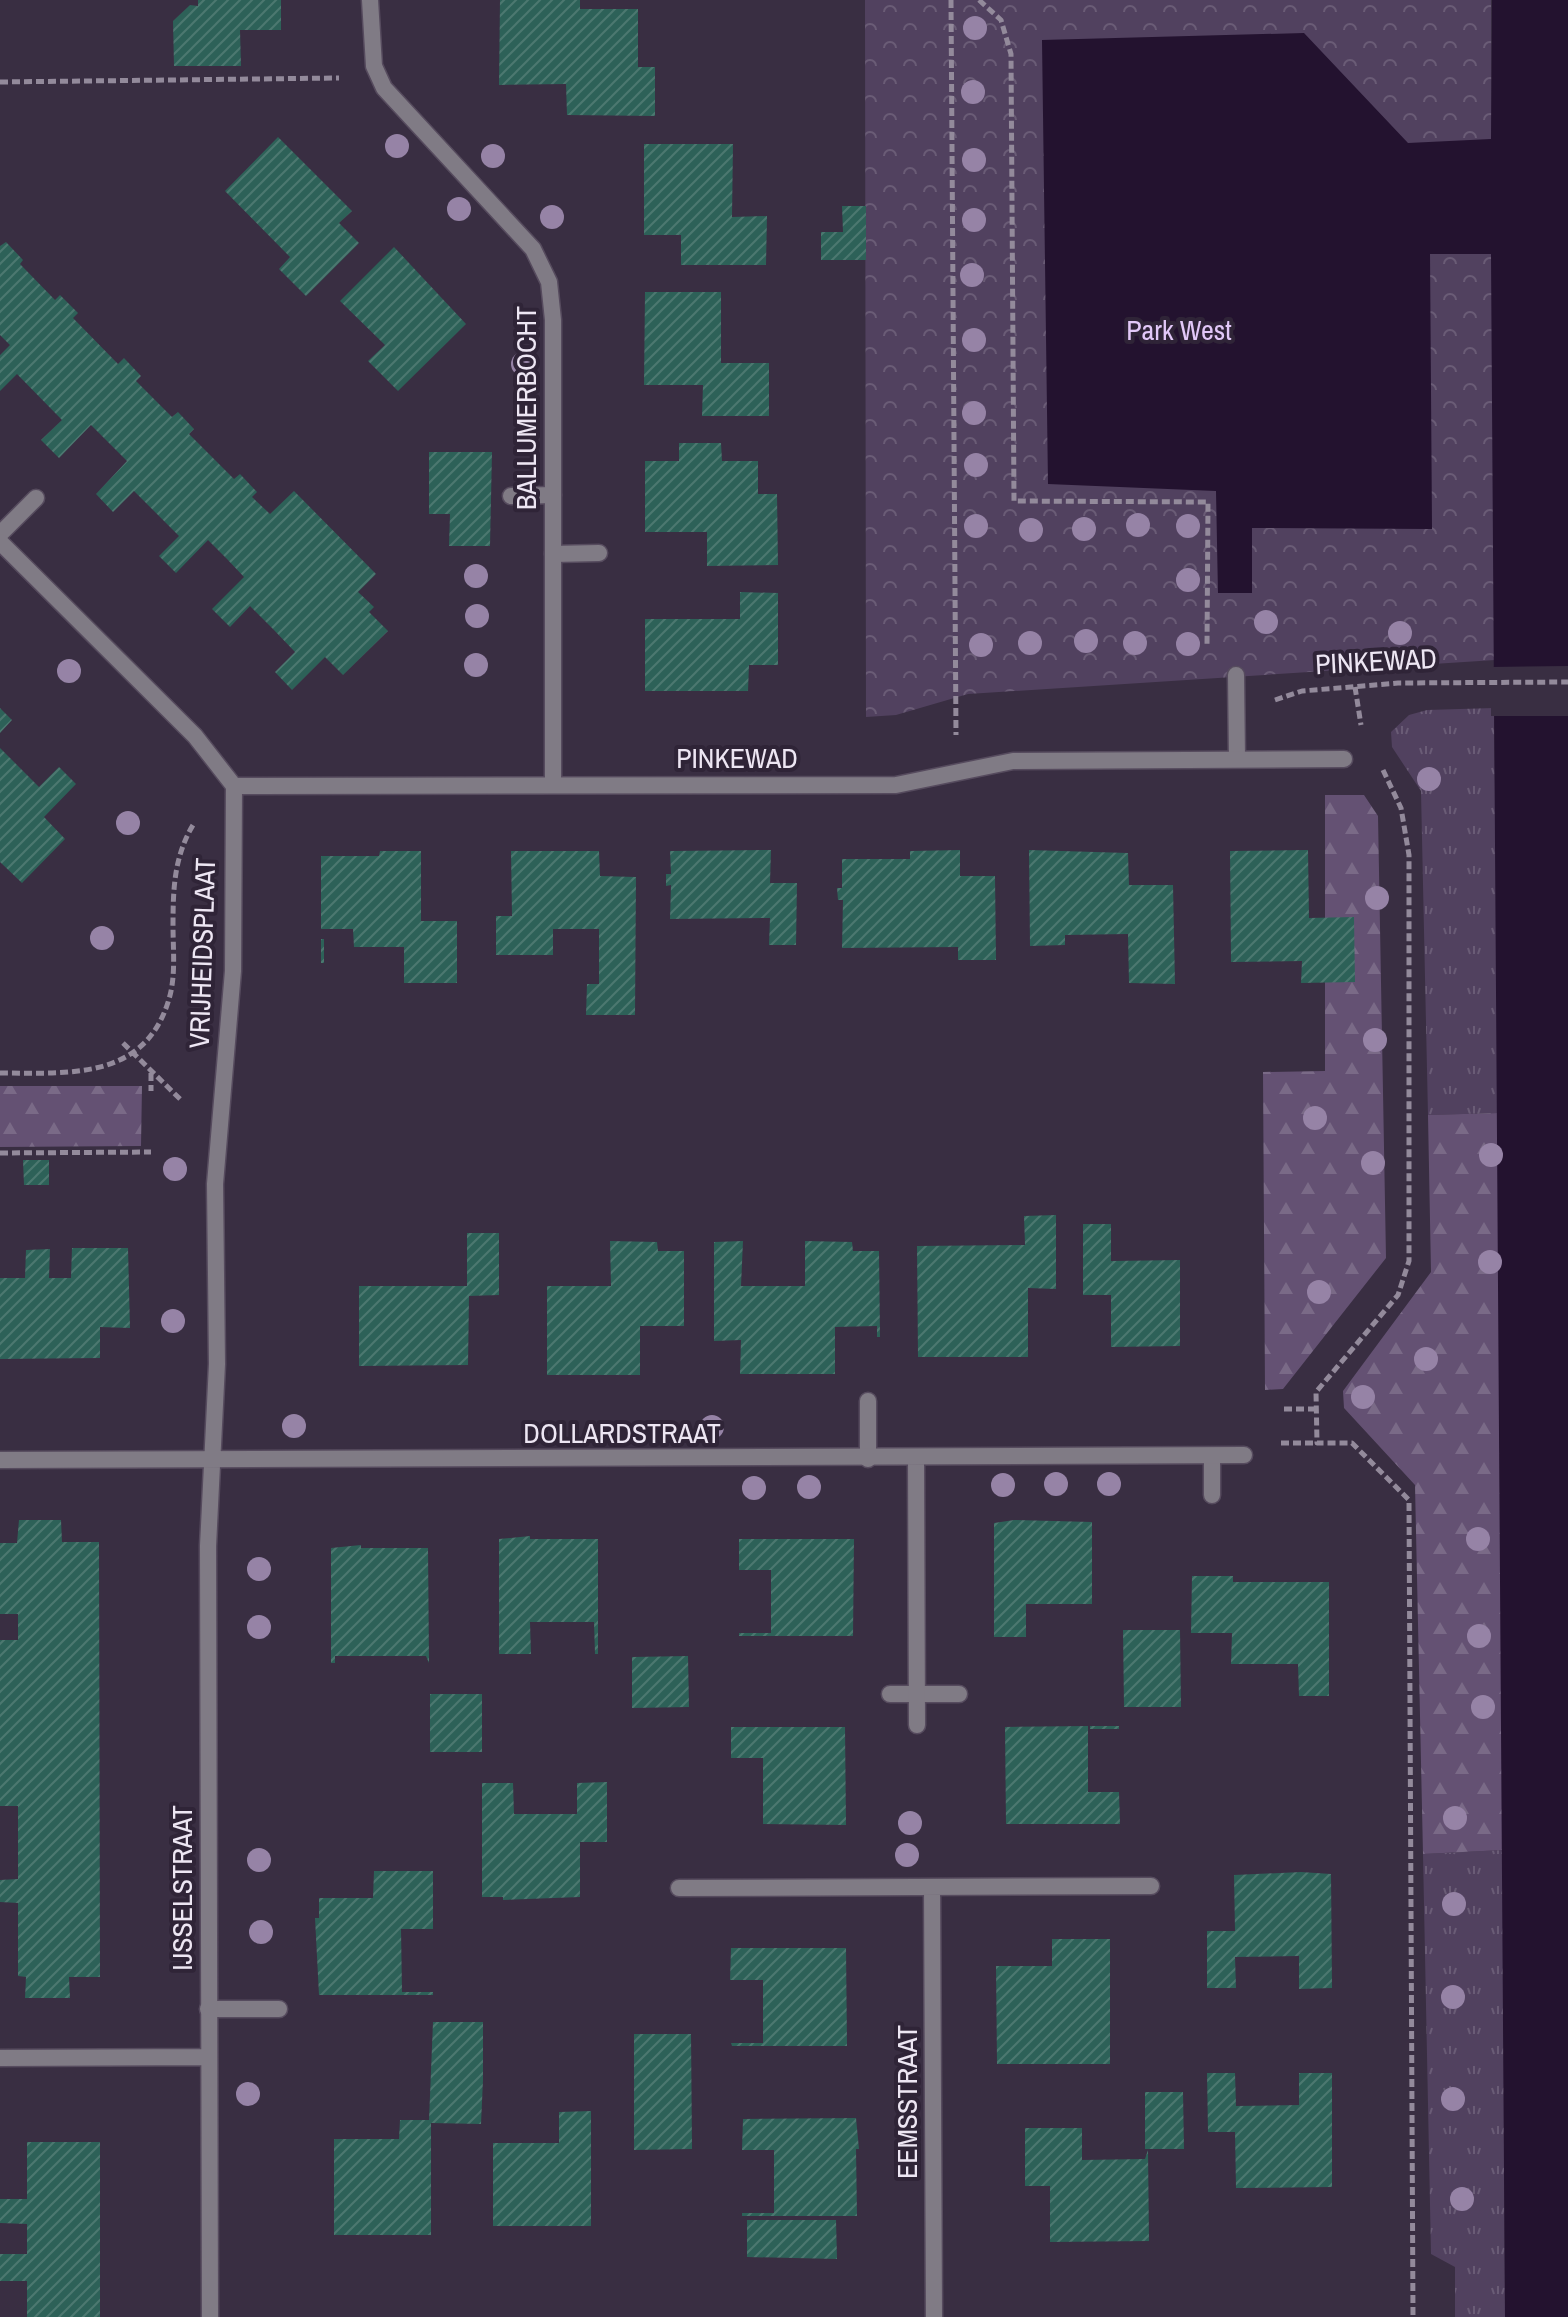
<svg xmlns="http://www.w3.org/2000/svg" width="1568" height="2317" font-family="'Archivo Narrow',sans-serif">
  <defs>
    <pattern id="grass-tufts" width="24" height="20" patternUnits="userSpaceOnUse" patternTransform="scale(2)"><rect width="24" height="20" fill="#51415f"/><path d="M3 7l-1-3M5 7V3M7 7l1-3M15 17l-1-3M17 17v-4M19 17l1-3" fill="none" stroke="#6a5c76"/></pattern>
    <pattern id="forest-firs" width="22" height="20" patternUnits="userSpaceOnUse" patternTransform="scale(2)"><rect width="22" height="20" fill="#645173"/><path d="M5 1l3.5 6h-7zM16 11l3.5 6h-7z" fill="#7a6a87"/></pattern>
    <pattern id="park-crowns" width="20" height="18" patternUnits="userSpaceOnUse" patternTransform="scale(2)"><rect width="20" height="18" fill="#51415f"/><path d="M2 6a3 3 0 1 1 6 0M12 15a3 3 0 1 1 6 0" fill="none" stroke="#6a5c76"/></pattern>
    <pattern id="building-hatch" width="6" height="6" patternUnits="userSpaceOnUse" patternTransform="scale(2)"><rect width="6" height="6" fill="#2d6158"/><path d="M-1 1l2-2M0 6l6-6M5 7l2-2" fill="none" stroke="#4c7870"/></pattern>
  </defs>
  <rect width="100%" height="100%" fill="#392e42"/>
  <path fill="url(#grass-tufts)" d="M1494,708L1499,1113L1428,1115L1421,791L1392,747L1391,732L1409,715L1427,710Z
    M1503,1850L1505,2317H1455V2267L1431,2254L1423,1854Z"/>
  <path fill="url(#forest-firs)" d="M1325,795H1364L1378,816L1386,1258L1283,1389L1265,1390L1263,1072L1325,1071Z
    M0,1086H142L141,1146L0,1147Z
    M1499,1113L1503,1850L1423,1854L1415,1485L1344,1408L1343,1391L1431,1272L1428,1115Z"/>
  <path fill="url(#park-crowns)" d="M865,0H1491L1495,660L968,694L896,715L866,717Z"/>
  <path fill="#23122f" d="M1492,0H1568V2317H1505L1491,254H1430L1432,529L1252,528V593H1218L1216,491L1048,484L1042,40L1304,33L1408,143L1491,139Z"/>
  <path fill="#392e42" d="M1568,666V716H1491V667Z"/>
  <path fill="url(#building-hatch)" d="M198,0H281V30H240L241,66H174L173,21L190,5L198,6Z
    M500,0H580V9H638V67H655V116L567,115L566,84L499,85Z
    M278,137L352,211L339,223L359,243L306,296L279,269L290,257L225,191Z
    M644,144H733L732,217L767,216L766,265H681V235H644Z
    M842,206H866V260H821V232H843Z
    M6,242L23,260L20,264L55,300L60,295L78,313L73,318L118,364L124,358L141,376L136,381L172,417L178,412L194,429L189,434L234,479L240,474L257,492L252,497L270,514L294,491L376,574L358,592L374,607L369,612L388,631L343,675L325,657L292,690L275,672L295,652L273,629L250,606L230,627L212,609L244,577L227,559L208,540L176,573L159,556L179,536L134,491L113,512L96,494L127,461L91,425L59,458L41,440L62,420L17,374L0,391V355L10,345L0,335V246Z
    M394,247L466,324L398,391L368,361L385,345L340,301Z
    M645,292H721V363H769V416H702L703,385H644Z
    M679,443H721L722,461H758V494H777L778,565L707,566V532H645V461H679Z
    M429,452H492L490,546H449L450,514H429Z
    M740,592L778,593V665H749L748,691H645V619H740Z
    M0,708L12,720L0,733Z
    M0,748L39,787L59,767L76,784L44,817L65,839L22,883L0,862Z
    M771,850L770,883H797L796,945H769L770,918L670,919L671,885L666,886V874H671L670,851Z
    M960,850V876H995L996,960H958V947L842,948L843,900H838L837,888H842V859H910V851Z
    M1029,850L1128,853L1129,885H1173L1175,984L1129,983L1128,934L1065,935V945L1030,946Z
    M1308,850L1309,918L1354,917L1355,982L1301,983L1302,961L1231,962L1230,851Z
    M380,851H421V921H457V983H404V947H354L353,929H321V856H379Z
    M511,851H599L600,876L636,877L635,1015H586L587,984H599V929H553V955H496V916H512Z
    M321,939H324V963H321Z
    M23,1160H49V1185H24Z
    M1056,1215V1289L1028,1288V1357H918L917,1246L1025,1245L1024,1216Z
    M1083,1224H1111V1261L1180,1260V1346L1111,1347V1295H1083Z
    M467,1233H499V1295L469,1296L468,1365L359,1366V1286H467Z
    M610,1241L657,1242L658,1251H684V1326H640V1375H547V1286H611Z
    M743,1241L741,1286H805V1241L852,1242L853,1251H879L880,1337H877V1326L835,1327V1374H740L741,1340L714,1341V1242Z
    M72,1248H128L130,1328L100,1327V1358L0,1359V1278H25L26,1250L50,1249L49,1278H71Z
    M19,1520H61L62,1542H99L100,1977H69L70,1998H25L26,1977L18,1976V1903L0,1902V1880L18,1879V1806H0V1640H18V1614H0V1543H17Z
    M1014,1520L1092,1522V1604H1026V1637H994V1523Z
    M530,1536V1539H598V1654H595L594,1622H530L531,1654H499V1539Z
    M739,1539H854L853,1636H739V1633H771V1570H739Z
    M361,1545V1548H428L429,1663L426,1656H335V1663H331V1548Z
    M1192,1576H1233V1582H1329V1696H1299L1298,1664H1231L1232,1633H1191Z
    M1123,1630H1180L1181,1707H1124Z
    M688,1656L689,1707L632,1708V1657Z
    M430,1694H482V1752H430Z
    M1088,1726V1792H1119L1120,1824H1006L1005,1727Z
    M1090,1726H1119V1729H1090Z
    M731,1727H845L846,1825L763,1824V1758H731Z
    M607,1782V1842H580V1897L503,1900V1897H482V1783H513L514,1814H577V1783Z
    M374,1871H433V1929H401L402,1992H433V1995H319L315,1918H319V1898H373Z
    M1301,1872L1331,1874L1332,1988L1299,1989V1956L1235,1957L1236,1988H1207V1931H1235L1234,1875Z
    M1052,1939H1110V2064H997L996,1966H1052Z
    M731,1948H846L847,2046H732L731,2043H763V1980H730Z
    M433,2022H483V2080L481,2124L431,2123V2235H334V2139H399L400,2120H429Z
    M634,2034H691L692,2149L634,2150Z
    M1207,2073H1235L1236,2106L1299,2105V2073H1332V2187L1236,2188L1235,2132H1208Z
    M1145,2092H1183L1184,2149H1145Z
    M591,2111V2226H493V2143H559V2112Z
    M856,2118L859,2149H856L857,2216H742V2213H774V2150H742L743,2119Z
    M1025,2128H1082V2160L1145,2159L1148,2150L1149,2241L1050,2242V2186H1025Z
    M27,2142H100V2317H27V2281H0V2254H27V2224L0,2223V2199H27Z
    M747,2220H836L837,2259L747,2257Z"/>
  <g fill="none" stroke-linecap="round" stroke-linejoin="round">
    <defs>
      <path id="service" d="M511,496L553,495
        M0,534L36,498
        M553,554L599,553
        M1236,675L1237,759
        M868,1401V1459
        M1212,1495V1456
        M890,1694H959
        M208,2009H279"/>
      <path id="minor" d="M370,0L374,66L384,88L533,249L549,282L553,320V785
        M0,542L195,736L234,786L233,971L215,1184L217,1364L208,1546L210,2317
        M234,786L896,785L1013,761L1344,759
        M916,1459L917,1725
        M0,1460L1244,1455
        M932,1887L934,2317
        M679,1888L1151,1886
        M0,2058L209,2057"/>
    </defs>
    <use href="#service" stroke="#564b5e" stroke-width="19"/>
    <use href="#minor" stroke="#564b5e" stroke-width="19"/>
    <path stroke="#938a9b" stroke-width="5" stroke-dasharray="8 4" stroke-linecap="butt" d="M951,0L956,735
      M979,0L1001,20L1011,54L1014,501L1208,502L1207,647
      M0,82L339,78
      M1355,687L1361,725
      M1275,700L1302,691L1398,683L1568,682
      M1383,770L1401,808L1409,855V1261L1398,1295L1316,1392L1317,1443H1352L1409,1500L1413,2317
      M123,1043L182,1101
      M0,1073C68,1073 145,1081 169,999C176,976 173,949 173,926C173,889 174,857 193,825
      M151,1073V1091
      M0,1153L151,1152
      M1284,1409H1316
      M1281,1443H1317"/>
    <use href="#service" stroke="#807b85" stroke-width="16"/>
    <use href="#minor" stroke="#807b85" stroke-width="16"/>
  </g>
  <g fill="#9683a6">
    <circle cx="975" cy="28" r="12"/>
    <circle cx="973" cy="92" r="12"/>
    <circle cx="397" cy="146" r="12"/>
    <circle cx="493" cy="156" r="12"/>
    <circle cx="974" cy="160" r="12"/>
    <circle cx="459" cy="209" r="12"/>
    <circle cx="552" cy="217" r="12"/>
    <circle cx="974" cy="220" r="12"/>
    <circle cx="972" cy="275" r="12"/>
    <circle cx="974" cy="340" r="12"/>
    <circle cx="523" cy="364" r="12"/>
    <circle cx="974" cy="413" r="12"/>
    <circle cx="976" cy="465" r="12"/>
    <circle cx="1138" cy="525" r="12"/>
    <circle cx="976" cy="526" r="12"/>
    <circle cx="1188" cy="526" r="12"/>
    <circle cx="1084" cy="529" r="12"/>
    <circle cx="1031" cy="530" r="12"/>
    <circle cx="476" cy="576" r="12"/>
    <circle cx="1188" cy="580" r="12"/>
    <circle cx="477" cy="616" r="12"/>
    <circle cx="1266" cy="622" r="12"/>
    <circle cx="1400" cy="633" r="12"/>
    <circle cx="1086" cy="641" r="12"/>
    <circle cx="1030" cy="643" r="12"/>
    <circle cx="1135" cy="643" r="12"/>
    <circle cx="1188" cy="644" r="12"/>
    <circle cx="981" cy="645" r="12"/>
    <circle cx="476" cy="665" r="12"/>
    <circle cx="69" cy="671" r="12"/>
    <circle cx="1429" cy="779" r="12"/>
    <circle cx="128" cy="823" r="12"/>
    <circle cx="1377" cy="898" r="12"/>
    <circle cx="102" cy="938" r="12"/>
    <circle cx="1375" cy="1040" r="12"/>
    <circle cx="1315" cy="1118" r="12"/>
    <circle cx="1491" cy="1155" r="12"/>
    <circle cx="1373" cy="1163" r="12"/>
    <circle cx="175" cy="1169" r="12"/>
    <circle cx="1490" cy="1262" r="12"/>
    <circle cx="1319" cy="1292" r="12"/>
    <circle cx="173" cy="1321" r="12"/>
    <circle cx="1426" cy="1359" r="12"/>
    <circle cx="1363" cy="1397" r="12"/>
    <circle cx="294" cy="1426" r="12"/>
    <circle cx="712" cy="1427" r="12"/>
    <circle cx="1056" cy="1484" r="12"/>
    <circle cx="1109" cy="1484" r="12"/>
    <circle cx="1003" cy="1485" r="12"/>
    <circle cx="809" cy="1487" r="12"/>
    <circle cx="754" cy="1488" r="12"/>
    <circle cx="1478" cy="1539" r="12"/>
    <circle cx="259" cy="1569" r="12"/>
    <circle cx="259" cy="1627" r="12"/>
    <circle cx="1479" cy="1636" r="12"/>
    <circle cx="1483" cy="1707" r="12"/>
    <circle cx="1455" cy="1818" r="12"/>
    <circle cx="910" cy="1823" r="12"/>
    <circle cx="907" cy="1855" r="12"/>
    <circle cx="259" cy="1860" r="12"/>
    <circle cx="1454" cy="1904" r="12"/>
    <circle cx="261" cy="1932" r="12"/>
    <circle cx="1453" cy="1997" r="12"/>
    <circle cx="248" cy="2094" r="12"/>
    <circle cx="1453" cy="2099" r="12"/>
    <circle cx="1462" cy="2199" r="12"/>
  </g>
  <g text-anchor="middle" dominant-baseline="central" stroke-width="8" stroke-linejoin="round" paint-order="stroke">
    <g font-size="28" fill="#e2c8f8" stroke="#2f2437">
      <text x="1179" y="330">Park West</text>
    </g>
    <g font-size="28" fill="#ede6f3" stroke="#2f2437">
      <text transform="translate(526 408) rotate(-90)">BALLUMERBOCHT</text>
      <text transform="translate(1376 661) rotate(-3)">PINKEWAD</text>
      <text x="737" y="758">PINKEWAD</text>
      <text transform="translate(202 953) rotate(-88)">VRIJHEIDSPLAAT</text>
      <text x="622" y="1433">DOLLARDSTRAAT</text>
      <text transform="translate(182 1888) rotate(-90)">IJSSELSTRAAT</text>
      <text transform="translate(907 2102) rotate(-90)">EEMSSTRAAT</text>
    </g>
  </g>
</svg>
